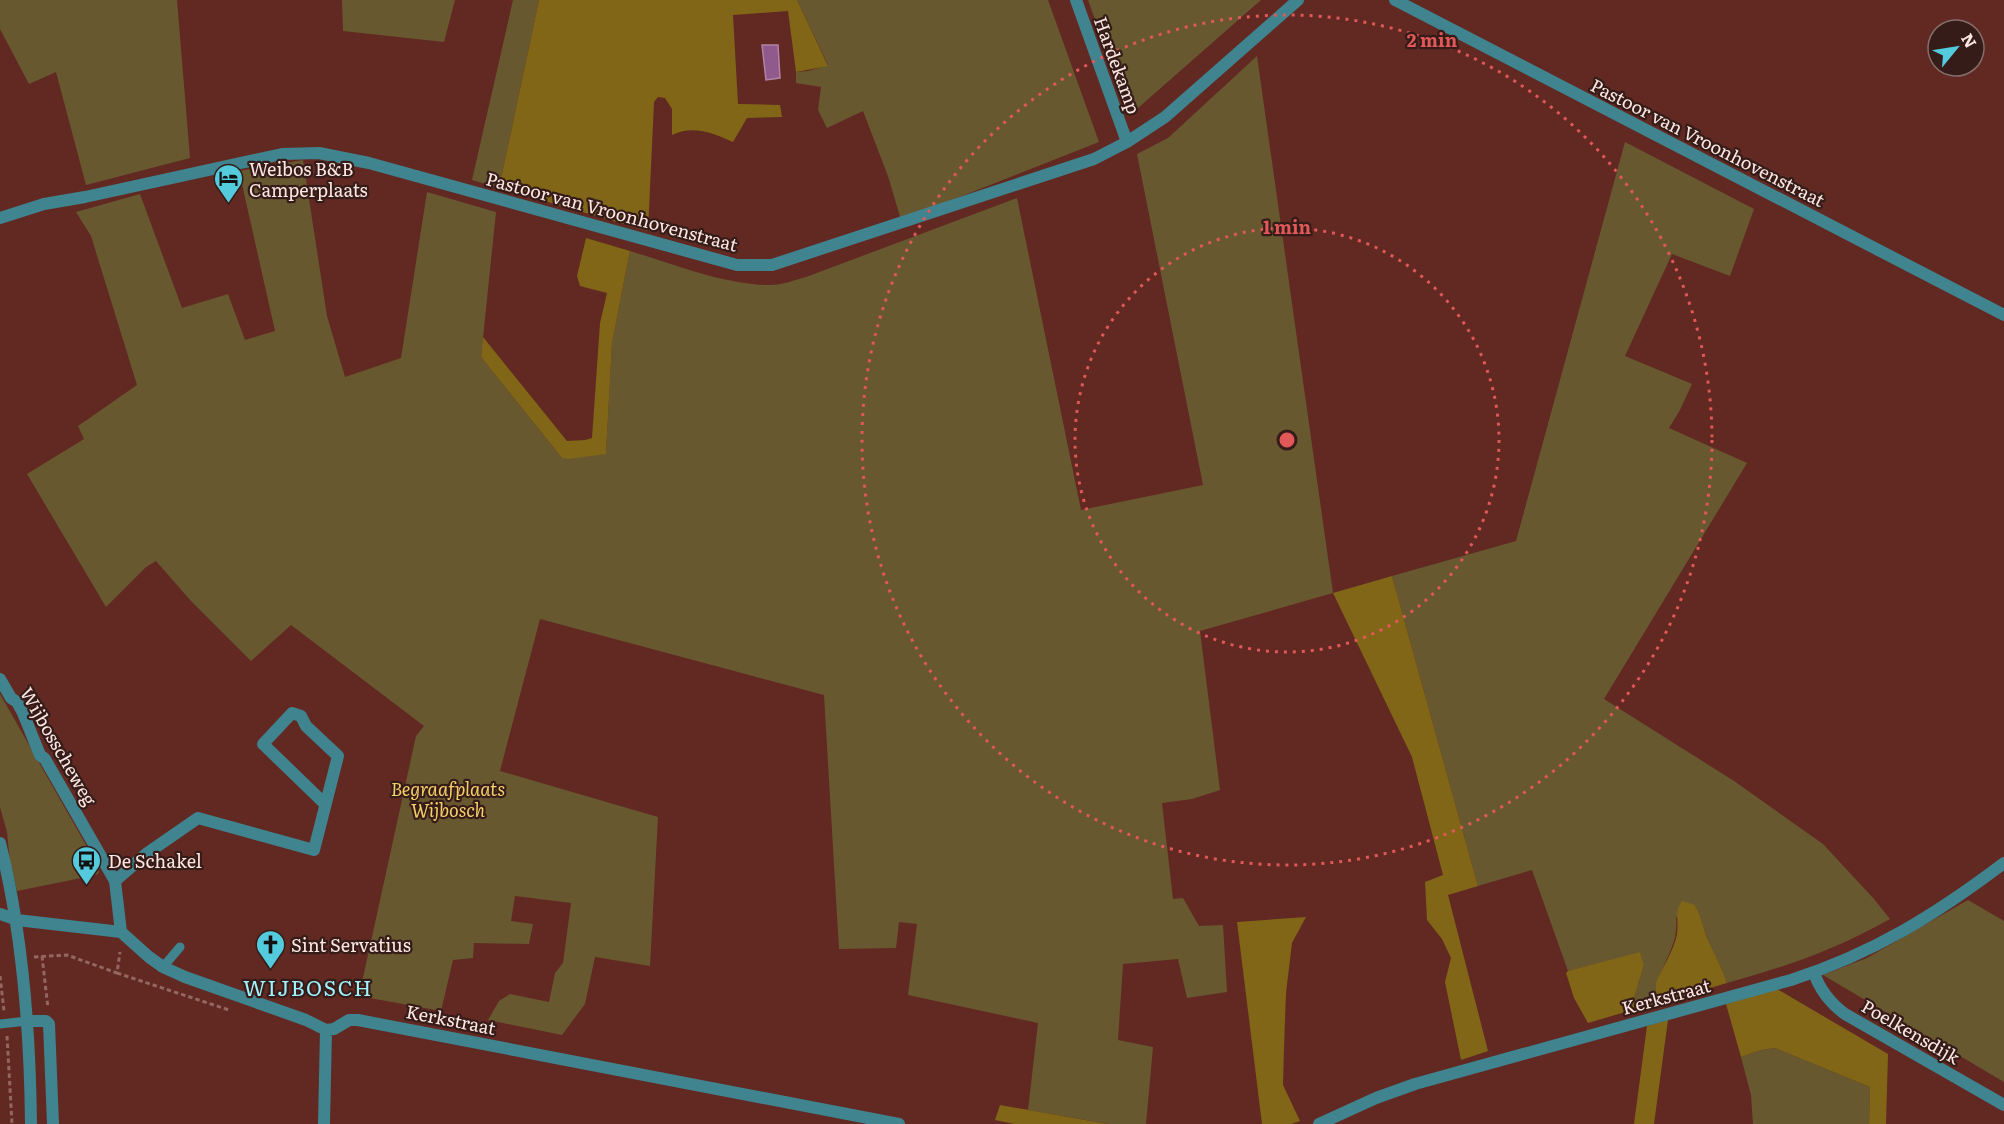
<svg xmlns="http://www.w3.org/2000/svg" width="2004" height="1124" font-family="Literata,serif">
  <rect width="100%" height="100%" fill="#612922"/>
  <path fill="#685830" d="M0,0H177L190,158L86,185L56,72L29,84L0,29Z
    M342,0H455L444,42L343,31Z
    M513,0H539L499,188L472,180Z
    M797,0H1048L1099,142L901,220L888,176L863,111L827,128L818,110L821,87L796,83V72L808,71L828,65Z
    M1088,0H1261L1130,115Z
    M1257,56L1333,593L1200,631L1220,790L1192,799L1162,803L1173,899L1183,898L1199,926L1223,925L1227,992L1187,998L1178,959L1123,964L1118,1040L1153,1047L1146,1124H1109L1028,1110L1038,1023L908,995L917,924L899,922L896,948L839,949L824,695L540,619L500,771L658,817L650,966L595,957L585,1004L562,1035L488,1020L499,1001L510,994L549,1002L555,973L563,963L571,903L515,896L511,921L533,924L529,944L474,943L473,958L453,960L441,1011L359,996L416,736L424,726L291,625L251,661L191,601L156,561L146,567L106,607L27,474L84,439L78,426L137,385L91,236L76,212L140,194L182,308L228,294L245,340L275,331L239,171L303,160L327,316L345,377L401,358L427,192L496,212L481,357L562,458L606,453L612,343L630,251C673,264 725,285 770,285C782,285 795,280 806,277L1017,198L1081,510L1203,485L1137,154L1168,138Z
    M1625,142L1754,209L1730,276L1672,254L1625,356L1692,384L1680,410L1669,428L1747,463L1604,699L1734,781L1823,844L1874,899L1890,919C1835,950 1788,966 1727,983C1722,967 1714,953 1707,938C1703,926 1701,916 1695,905L1676,918C1680,953 1650,971 1659,1003L1639,1008L1634,998L1644,965L1640,953L1568,971L1532,870L1478,886L1392,576L1516,541Z
    M0,694L98,866L99,873L96,875L17,891L10,862L7,832L0,807Z
    M1968,900L2004,921V1082L1823,975L1867,958Z
    M1775,1048L1870,1087L1869,1124H1753L1751,1095L1741,1057L1761,1050Z"/>
  <path fill="#806616" d="M539,0H797L828,66L796,72L788,11L733,15L738,104L780,105L782,117L747,118L733,142C712,133 694,125 672,135V109L665,98L658,97L654,102L648,231L499,188Z
    M586,238L630,251L612,343L606,454L568,459L562,458L481,357L483,337L567,441L585,440L592,438L600,323L607,293L580,286L577,276Z
    M1392,576L1478,886L1448,895L1488,1051L1461,1060L1445,982L1451,958L1442,939L1427,920L1425,882L1443,875L1412,757L1333,593Z
    M1682,901L1695,905C1701,916 1703,926 1707,938C1714,953 1722,967 1727,983L1659,1003L1656,991V983C1662,967 1674,951 1677,934C1679,922 1674,912 1682,901Z
    M1306,917L1292,943L1286,993L1284,1048L1283,1085L1300,1121L1291,1124H1262L1237,922Z
    M1640,952L1644,965L1634,998L1639,1008L1588,1023L1574,998L1566,973L1568,971Z
    M1777,989L1888,1054L1886,1124H1869L1870,1087L1775,1048L1761,1050L1741,1057L1726,1004Z
    M1668,1020L1654,1124H1634L1647,1026Z
    M1000,1105L1108,1124H1014L995,1120Z"/>
  <path fill="#905a8c" stroke="#b184a6" stroke-width="1.5" d="M762,45H778L780,78L766,80Z"/>
  <g fill="none" stroke-linecap="round" stroke-linejoin="round">
    <path stroke="#936660" stroke-width="3" stroke-dasharray="4.5 3" stroke-linecap="butt" d="M42,956L48,1008
      M34,957L67,955L117,973L120,952
      M117,973L229,1010
      M0,976L4,1011
      M7,1036L12,1124"/>
    <path stroke="#3f848f" stroke-width="9" d="M163,967L180,947
      M0,1024L27,1021"/>
    <path stroke="#3f848f" stroke-width="12" d="M1076,0L1127,142
      M1395,0L2004,315
      M0,218L44,204L85,197L282,154L319,153L369,163L737,265H772L1094,159L1127,142L1165,117L1298,0
      M0,679L11,698L17,702L23,713L40,755L45,759L115,881L121,932
      M0,843C23,934 30,1030 31,1124
      M115,881L146,854L198,818L314,850L338,756L306,726L301,716L292,713L263,744L325,804
      M0,914L17,920L121,932L149,957L163,967L185,977L306,1020L326,1030L334,1029L349,1020H358L899,1124
      M1814,973C1820,990 1830,1003 1845,1014L2004,1105
      M27,1021H46L49,1024L53,1124
      M324,1124L326,1030
      M1319,1124L1376,1098L1415,1084L1791,980C1874,953 1935,915 2004,863"/>
  </g>
  <g fill="none" stroke="#e05857" stroke-width="3" stroke-dasharray="3 6">
    <circle cx="1287" cy="440" r="212"/>
    <circle cx="1287" cy="440" r="425"/>
  </g>
  <defs>
    <symbol id="hotel-pin" viewBox="-11 -11 22 30"><path d="M0 17L-7.5 6A9.5 9.5 0 1 1 7.5 6Z" fill="#54cadd" stroke="#351c18"/><path d="M-6-4.5h1.5V1H6V5H4.5V3h-9V5H-6ZM-4 0a1.8 1.8 0 1 1 3.6 0ZM.5 0V-2.5h3Q6-2.5 6 0Z" fill="#111"/></symbol>
    <symbol id="bus-pin" viewBox="-11 -11 22 30"><path d="M0 17L-7.5 6A9.5 9.5 0 1 1 7.5 6Z" fill="#54cadd" stroke="#351c18"/><path d="M-5-6H5V4H4V6H2V4H-2V6H-4V4H-5ZM-3.5-4V0h7V-4ZM-3.5 1.2v1.5H-2V1.2ZM2 1.2v1.5H3.5V1.2Z" fill="#111"/></symbol>
    <symbol id="church-pin" viewBox="-11 -11 22 30"><path d="M0 17L-7.5 6A9.5 9.5 0 1 1 7.5 6Z" fill="#54cadd" stroke="#351c18"/><path d="M-1.2-6h2.4v3.5h3.3v2.4h-3.3V6h-2.4V-.1h-3.3v-2.4h3.3Z" fill="#111"/></symbol>
  </defs>
  <g fill-rule="evenodd">
    <use href="#hotel-pin" x="212" y="162" width="33" height="45"/>
    <use href="#bus-pin" x="70" y="844" width="33" height="45"/>
    <use href="#church-pin" x="254" y="928" width="33" height="45"/>
  </g>
  <g text-anchor="middle" dominant-baseline="central" stroke-width="4.5" stroke-linejoin="round" paint-order="stroke">
    <g font-size="18" fill="#fde7e3" stroke="#351c18">
      <text transform="translate(1118 65) rotate(70)">Hardekamp</text>
      <text transform="translate(1708 142) rotate(27)">Pastoor van Vroonhovenstraat</text>
      <text transform="translate(612 211) rotate(15)">Pastoor van Vroonhovenstraat</text>
      <text transform="translate(59 746) rotate(60)">Wijbosscheweg</text>
      <text transform="translate(1666 996) rotate(-15)">Kerkstraat</text>
      <text transform="translate(451 1019) rotate(11)">Kerkstraat</text>
      <text transform="translate(1911 1031) rotate(30)">Poelkensdijk</text>
    </g>
    <g font-size="18" fill="#fde7e3" stroke="#351c18" text-anchor="start">
      <text x="249" y="168">Weibos B&amp;B<tspan x="249" dy="21">Camperplaats</tspan></text>
      <text x="108" y="860">De Schakel</text>
      <text x="291" y="944">Sint Servatius</text>
    </g>
    <g font-size="18" font-style="italic" fill="#f5cf69" stroke="#351c18">
      <text x="448" y="788">Begraafplaats<tspan x="448" dy="21">Wijbosch</tspan></text>
    </g>
    <g font-size="21" letter-spacing="1.5" fill="#a1f1fe" stroke="#351c18">
      <text x="308" y="986">WIJBOSCH</text>
    </g>
  </g>
  <circle cx="1287" cy="440" r="9" fill="#e05857" stroke="#351c18" stroke-width="3"/>
  <g font-size="18" text-anchor="middle" font-weight="bold" fill="#e05857" stroke="#351c18" stroke-width="4.5" stroke-linejoin="round" paint-order="stroke">
    <text x="1432" y="47">2 min</text>
    <text x="1287" y="234">1 min</text>
  </g>
  <g transform="translate(1956 48) rotate(60)"><circle r="28" fill="#351c18" stroke="#856d69" stroke-width="1.5"/>
  <path d="M0-4.5L10 22L0 15L-10 22Z" fill="#54cadd"/>
  <text y="-9" font-size="16" font-weight="bold" text-anchor="middle" fill="#fde7e3">N</text>
  </g>
</svg>
